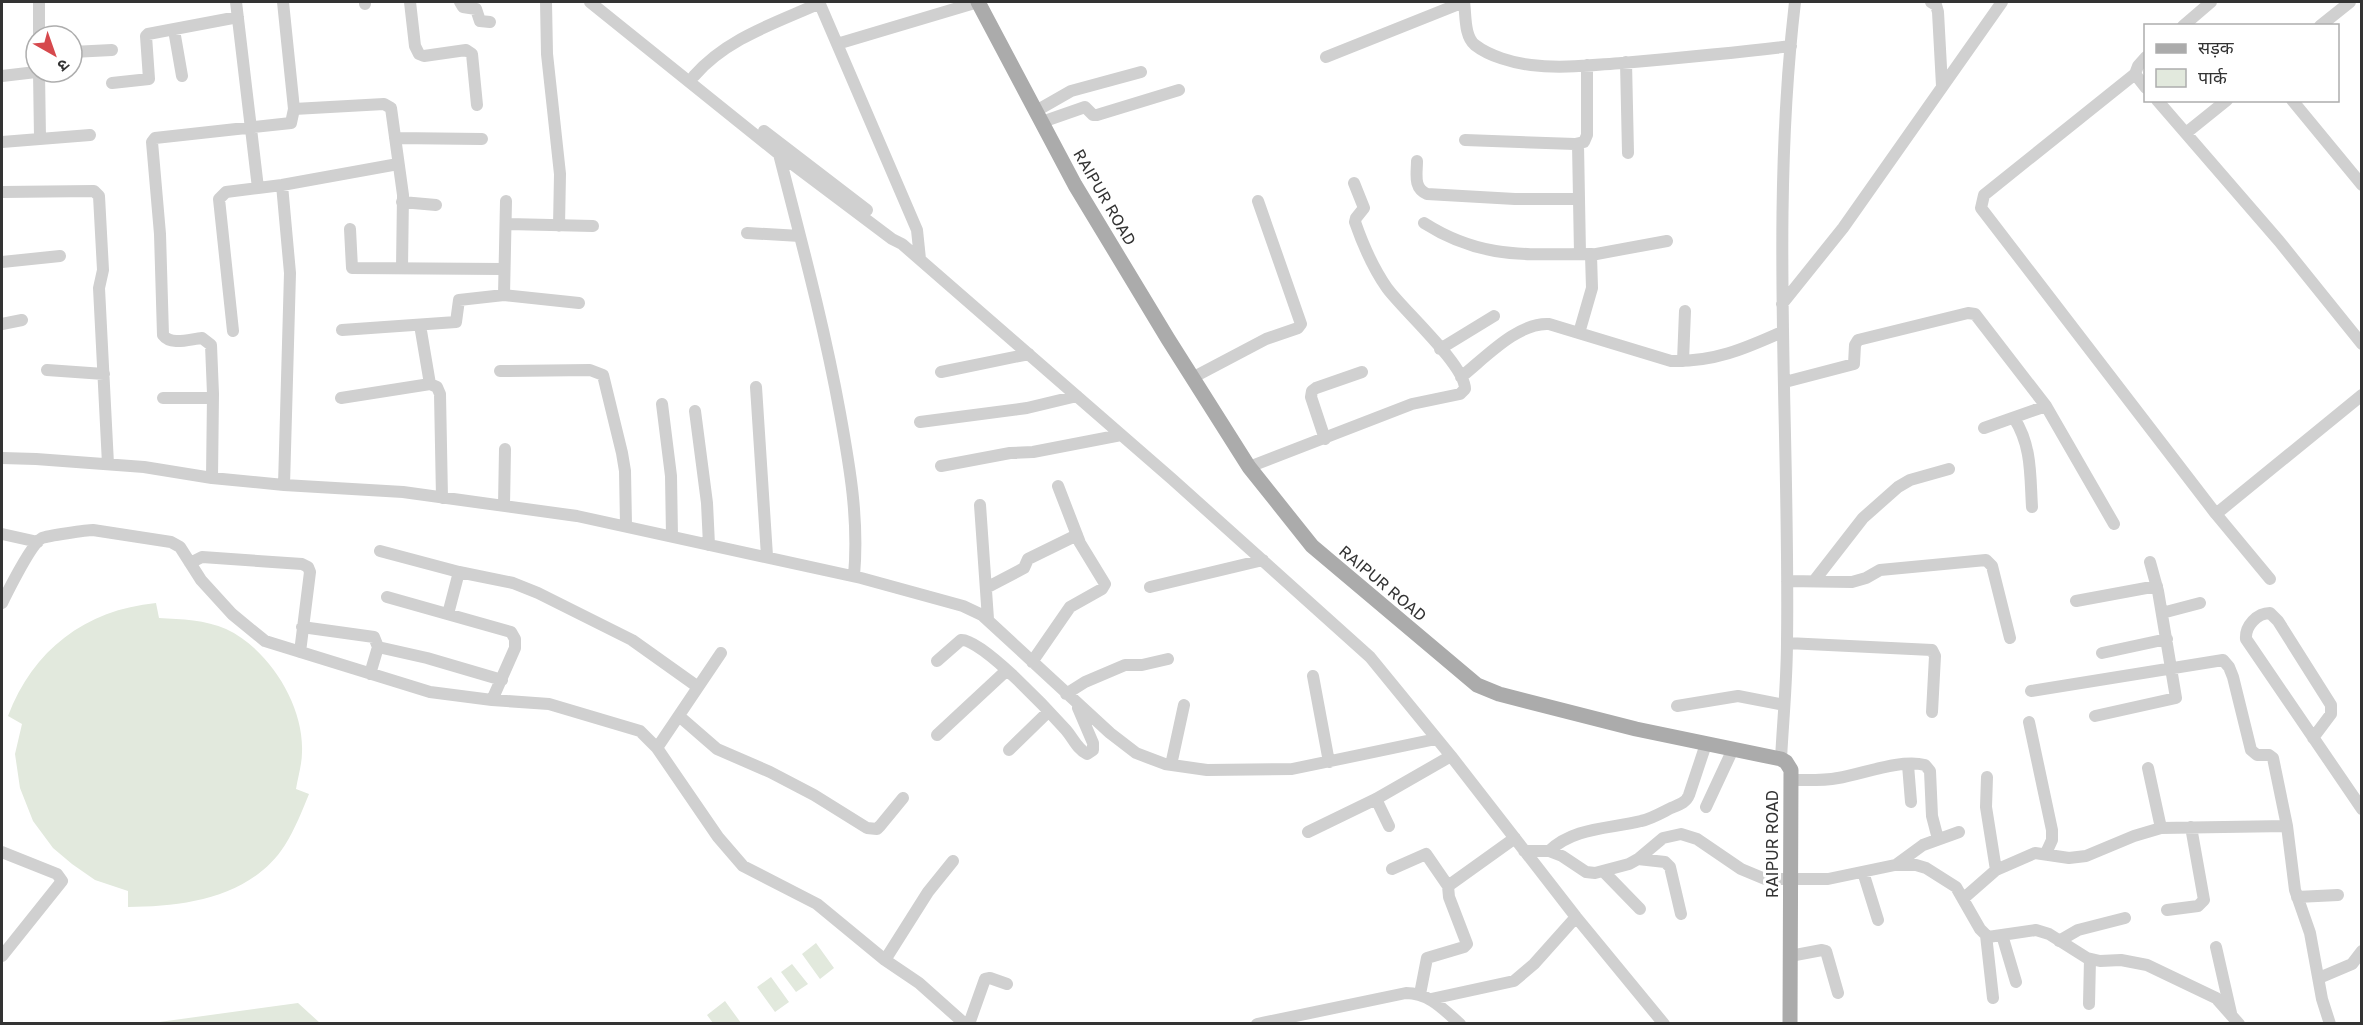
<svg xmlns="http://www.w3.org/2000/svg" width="2363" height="1025" font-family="'Golos Text','Noto Sans Devanagari',sans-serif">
  <rect width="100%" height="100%" fill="#fff"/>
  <path fill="#e2e9dd" d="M156,603L159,618C181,619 206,620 226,629C269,649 304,705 302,752C302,764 298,777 296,789L309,794C302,811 295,829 285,845C252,897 185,907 128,907V891L95,880L72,864L53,848L33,821L20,788L15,754L22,724L8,716C33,650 85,610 156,603Z
    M816,943L834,968L820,979L802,954Z
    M792,964L808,984L796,992L781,972Z
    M771,977L789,1002L775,1012L757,987Z
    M725,1001L741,1023H713L707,1015Z
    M298,1003L320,1023H152Z"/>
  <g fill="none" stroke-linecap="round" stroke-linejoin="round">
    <path stroke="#d0d0d0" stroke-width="12" d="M39,2V36
      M236,2L258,188L282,185L398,164
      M365,2V4
      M410,2L415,46L419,54L424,56L466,50L472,54L477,105
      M460,2L463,7L476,9L480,21L490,22
      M546,2L547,54L560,174L559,226
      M590,2L779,154L892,239L902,244L1172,479L1370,657L1451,756L1576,917L1664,1024
      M819,2L917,230L920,259
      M1464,2C1466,15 1464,36 1475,45C1489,56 1513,63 1531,65C1561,69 1592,65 1622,63C1679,58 1735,53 1791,46
      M1931,2L1936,5L1938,12L1942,86
      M2183,26L2211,2
      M2320,26L2350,2
      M174,30L182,76
      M837,44L978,2
      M72,52L112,50
      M1326,57L1464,2
      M2146,57L2138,66L2135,74L2146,88
      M1626,62L1628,153
      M39,72L40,138
      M2135,74L1984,195L1981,208L2216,514L2270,579
      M2,76L36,72
      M694,76C727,38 776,23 820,3
      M112,83L149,79L146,36L148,34L238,17
      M2157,100L2279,241L2362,344
      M2292,100L2362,185
      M294,109L384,104L391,108L403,195L402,268
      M1036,111L1071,91L1141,72
      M1042,122L1085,107L1093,115H1097L1179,90
      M764,131L867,210
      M2186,133L2227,100
      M395,138L482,139
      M1465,140L1575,144L1584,142L1587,135V65
      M2,142L90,135
      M1578,144L1580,254
      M779,154C801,240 824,325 840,413C850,468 859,520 854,576
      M1417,161C1417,174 1413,188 1427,194L1515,199H1578
      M282,185L290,273L284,485
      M2,192L94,191L99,196L103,270L99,288L108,464
      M402,202L436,205
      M1424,223C1482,260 1527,254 1592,254
      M506,224L593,226
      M350,229L352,268L503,269
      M747,233L800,236
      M2,262L60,256
      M504,295L506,201
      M1782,304L1843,228L2002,2
      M2,324L22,320
      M420,325L430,384
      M342,330L456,322L459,300L504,295L579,303
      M233,331L219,199L226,192L258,188
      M1579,333L1592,288L1591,255L1667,241
      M1440,349L1494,316
      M1683,361L1685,311
      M47,370L104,374
      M500,371L590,370L603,375L622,453L625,471L626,525
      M941,372L1029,354
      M1461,377C1485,358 1518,322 1549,324L1671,361C1714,362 1744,349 1782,332
      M1192,378L1266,339L1298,328L1301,324L1258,201
      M1785,382L1854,364L1855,345L1858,340L1968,313L1975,314L2046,406L2114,524
      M756,387L767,556
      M163,398H213
      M341,398L430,384L437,387L440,394L442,498
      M662,404L671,476L672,536
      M695,411L707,503L709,545
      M2014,418C2032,446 2030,475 2032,507
      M920,422L1027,408L1077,396
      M1984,428L2046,406
      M1325,439L1311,397L1312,391L1316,388L1362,372
      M2,458L36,459L144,467L212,478L284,485L403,492L577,516L861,578L963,606L982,615L1110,733L1136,753L1165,764L1207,770L1292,769L1436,739
      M941,466L1010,453L1033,452L1121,435
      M1249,467L1412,404L1460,394L1465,389C1465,365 1403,310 1387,288C1373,268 1363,245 1355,222L1356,218L1364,208L1354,183
      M212,478L213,394L211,345L202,338C190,339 171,346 163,335L160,234L152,142L155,138L291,123L294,109L283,2
      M504,505L505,449
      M980,505L988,619
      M2216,514L2362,395
      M2,534L38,542
      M380,551L459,572L513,583L538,593L632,640L698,687
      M190,563L202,557L302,564L308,567L310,572L300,652
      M1787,581L1852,582L1866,578L1880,570L1986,560L1992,566L2010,638
      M1814,581L1863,518L1898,487L1910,480L1949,469
      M1150,587L1263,560
      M986,588L1024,568L1028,559L1077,535
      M387,597L511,632L515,639V648L492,700
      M2076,601L2157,586
      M2,603C8,591 32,543 42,538C47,536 87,530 93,530L171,542L180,547L201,580L232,614L265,641L430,692L492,700L549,704L640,731L657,748L718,837L743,866L817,904L885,960L919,983L965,1024
      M2162,613L2200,603
      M448,614L459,572
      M302,627L374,637L378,647L370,674
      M1787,643L1932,650L1935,656L1932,712
      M378,647L427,658L502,680
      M2102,653L2167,639
      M937,661L961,640C981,638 1050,712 1066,730C1073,738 1077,749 1087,754L1093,750V743L1078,708
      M1032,662L1070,607L1102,589L1105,584L1080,543L1058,486
      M1313,676L1329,762
      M2031,691L2223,660L2229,667L2233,677L2251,750L2257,755H2269L2273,758L2287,826
      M1066,694L1085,682L1125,665H1142L1168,659
      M1677,706L1738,696L1784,705
      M679,716L717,749L770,772L814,795L867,828L877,829L880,826L903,798
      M2095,716L2176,698L2158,591L2150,562
      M2029,722L2052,830V840L2046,853
      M937,735L1007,670
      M2313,738L2331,714V705L2278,621L2270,613C2257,613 2245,626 2246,639L2362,809
      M657,748L721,653
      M1009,750L1048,712
      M1781,759C1783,720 1787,681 1787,641C1790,428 1770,214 1795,2
      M1171,765L1184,705
      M1908,765L1911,802
      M2148,768L2161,828
      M1987,777L1986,807L1996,870
      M1791,780C1806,780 1822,781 1838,778C1863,774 1899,759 1925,765L1930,771L1932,816L1938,839
      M1376,799L1389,826
      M1706,807L1733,749
      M1308,832L1376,799L1451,756
      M1524,851H1549L1562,856L1586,872L1595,873L1629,864L1638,859L1663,838L1681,834L1697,839L1741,869L1765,879H1828L1895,865H1916L1926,868L1956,887L1980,929L1988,937L2036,930L2049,934L2087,958L2100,961L2121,960L2147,965L2216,998L2239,1024
      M1549,851C1574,827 1609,829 1641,821C1651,819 1661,813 1671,808C1678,805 1686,803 1689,795L1706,744
      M2,852L57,874L62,881L2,956
      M1638,859L1665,862L1670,867L1681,914
      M1897,864L1923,845L1959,832
      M1392,869L1426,854L1448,886
      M1603,871L1640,909
      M1863,872L1878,920
      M2297,897L2338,895
      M1964,898L1996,870L2035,853L2069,858L2086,856L2134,836L2161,828L2287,826L2295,890L2310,933L2322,999L2330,1024
      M2167,910L2198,906L2204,900L2191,827
      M1986,935L1993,998
      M2002,935L2016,982
      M2059,941L2078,930L2125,918
      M2216,947L2231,1013
      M1790,956L1822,950L1826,951L1838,993
      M885,960L928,892L953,861
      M2319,978L2352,964L2362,951
      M1420,994L1427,958L1464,947L1467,944L1449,897L1448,886L1515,838
      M1431,999L1514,981L1534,964L1576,917
      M2089,1004L2090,959
      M969,1024L985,979L990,978L1007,984
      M1257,1024L1406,993C1429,993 1443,1009 1460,1024"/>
    <path stroke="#ababab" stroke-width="15" d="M978,2L1075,185L1168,339L1249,467L1312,546L1477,685L1499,694L1636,729L1781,759L1786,762L1791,770L1790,1024"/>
  </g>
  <g text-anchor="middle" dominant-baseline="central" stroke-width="6" stroke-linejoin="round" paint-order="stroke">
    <g font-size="16" fill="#333" stroke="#fff">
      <text transform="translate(1105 197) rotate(60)">RAIPUR ROAD</text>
      <text transform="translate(1383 583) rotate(40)">RAIPUR ROAD</text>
      <text transform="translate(1772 844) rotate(-90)">RAIPUR ROAD</text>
    </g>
  </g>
  <rect width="2363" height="1025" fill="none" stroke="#333333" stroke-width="6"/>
  <rect x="2144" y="24" width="195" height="78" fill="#ffffff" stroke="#adadad" stroke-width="1.5"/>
  <rect x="2156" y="44" width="30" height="9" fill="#ababab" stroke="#adadad" stroke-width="1.5"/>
  <text x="2198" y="54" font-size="18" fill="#333333">सड़क</text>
  <rect x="2156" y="69" width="30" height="18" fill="#e2e9dd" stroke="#adadad" stroke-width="1.5"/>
  <text x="2198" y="84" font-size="18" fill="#333333">पार्क</text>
  <g transform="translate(54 54) rotate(140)"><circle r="28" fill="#ffffff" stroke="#adadad" stroke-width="1.5"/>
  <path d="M0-4.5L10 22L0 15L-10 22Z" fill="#d6494d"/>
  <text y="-9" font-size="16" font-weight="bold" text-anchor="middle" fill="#333333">उ</text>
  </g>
</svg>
